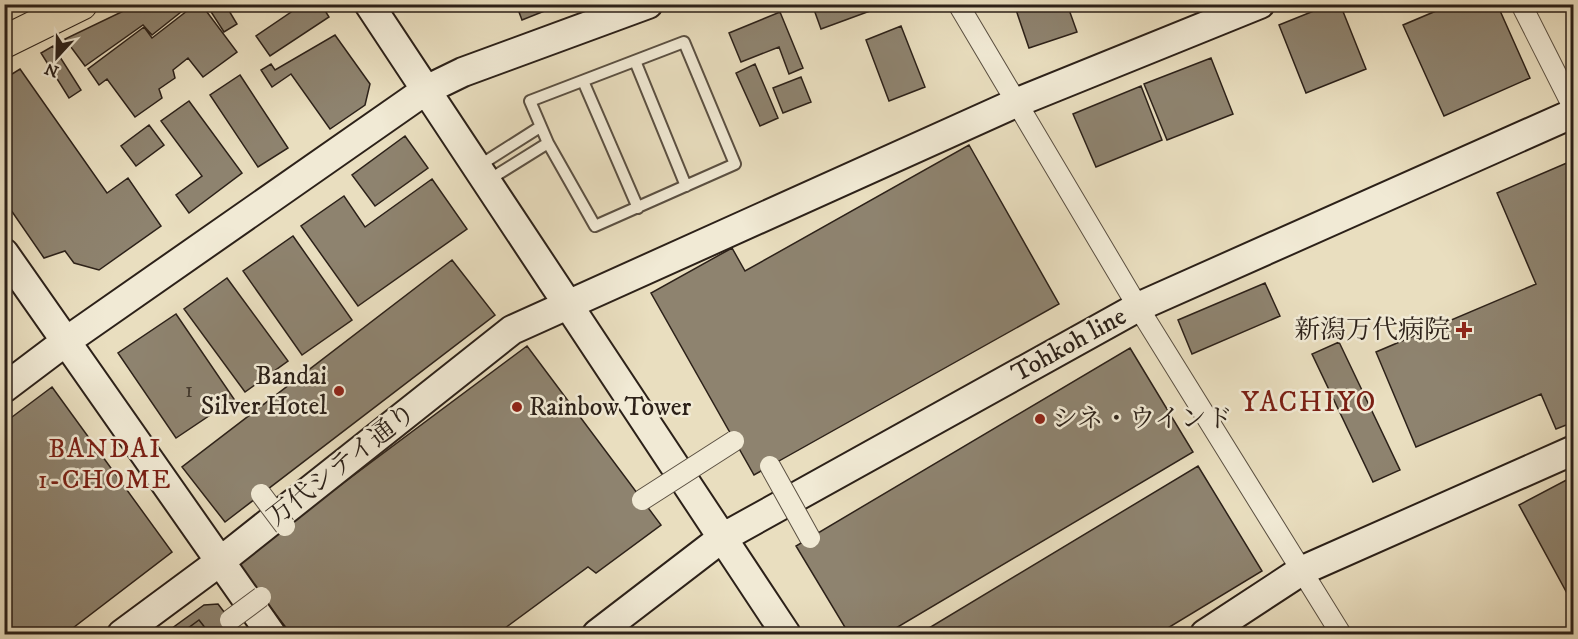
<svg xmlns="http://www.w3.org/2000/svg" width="1578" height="639" font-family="'IM FELL DW Pica','Noto Serif JP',serif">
  <rect width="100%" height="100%" fill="#e9debf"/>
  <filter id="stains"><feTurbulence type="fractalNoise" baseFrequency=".00333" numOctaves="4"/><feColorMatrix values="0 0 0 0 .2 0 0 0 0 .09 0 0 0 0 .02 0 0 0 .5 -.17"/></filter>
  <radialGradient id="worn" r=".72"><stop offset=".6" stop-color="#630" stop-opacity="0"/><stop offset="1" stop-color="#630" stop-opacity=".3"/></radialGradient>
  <path fill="#8e836f" stroke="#2c2119" stroke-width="1.5" d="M138,4H191L152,35L143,25L85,66L65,39Z
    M196,4H201L237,52L203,77L188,58L173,70L175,78L159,89L162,98L135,117L107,79L99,85L88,69L144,27L152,38Z
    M206,4H225L237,24L224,32Z
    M303,4H321L329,17L270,56L256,36Z
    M516,4H545L547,10L522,20Z
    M812,4H889L821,29Z
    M1014,4H1067L1077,32L1029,48Z
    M1331,4H1340L1366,69L1306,93L1279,25Z
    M1441,4H1497L1530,78L1444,116L1403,25L1443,8Z
    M780,12L803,68L789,74L779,47L741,62L729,33Z
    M901,26L925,87L889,101L866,40Z
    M335,35L370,84L365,105L330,129L291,74L272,87L261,70L271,64L275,70Z
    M53,46L81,90L69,98L41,53Z
    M1211,58L1233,114L1167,140L1144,84Z
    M755,64L778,118L760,126L736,73Z
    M20,69L107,193L128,178L161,226L99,270L74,263L65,251L44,258L4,200V79Z
    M240,75L288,148L258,167L210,95Z
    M801,77L811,102L783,113L773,88Z
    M1141,86L1162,140L1096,167L1073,114Z
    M189,101L242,173L189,213L176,195L202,176L161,121Z
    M149,125L164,145L136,166L121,146Z
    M405,136L428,168L375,206L352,175Z
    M969,145L1059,304L754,475L651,293L732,248L745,271Z
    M1569,162L1574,174V422L1556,429L1541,394L1416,447L1376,352L1536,284L1497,193Z
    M432,179L467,229L358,306L301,226L344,196L365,227Z
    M293,236L352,320L302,355L243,271Z
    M452,260L495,315L225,522L182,467Z
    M227,278L288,361L245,392L184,309Z
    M1265,283L1280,316L1192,354L1178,320Z
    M176,314L234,399L176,438L118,353Z
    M1339,342L1400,470L1373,482L1312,354Z
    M527,346L661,525L596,573L588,567L497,634H291L236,563Z
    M1130,348L1193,452L886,634H849L796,546Z
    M52,387L172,552L65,634H4V423Z
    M1198,466L1262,571L1158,634H919Z
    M1574,476V592L1568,595L1519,505Z
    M218,604L241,634H210L199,620L180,634H164L204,605Z
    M199,620L210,634H180Z"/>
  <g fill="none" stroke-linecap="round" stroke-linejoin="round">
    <defs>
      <path id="lane" d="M684,42L735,164L595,226L548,143L530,101Z
        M635,61L686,186
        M583,81L638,208
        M477,167L540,127
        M487,181L548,143"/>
      <path id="street" d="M958,4L1138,307L1341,634
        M1521,4L1574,109"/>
      <path id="secondary" d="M369,4L786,634
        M4,253L271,634
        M4,388L65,342L426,90L463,72L648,4
        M122,634L222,560L512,330L1018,102L1260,4
        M597,634L722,538L1138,307L1574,113
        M1205,634L1301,571L1574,450"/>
      <path id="primary" d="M4,42L81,4"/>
    </defs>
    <use href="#lane" stroke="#5b5042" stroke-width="14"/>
    <use href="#street" stroke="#5b5042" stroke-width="22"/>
    <use href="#secondary" stroke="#2c2119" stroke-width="32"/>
    <use href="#primary" stroke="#2c2119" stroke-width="34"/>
    <use href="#lane" stroke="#f1ead5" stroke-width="10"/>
    <use href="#street" stroke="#f1ead5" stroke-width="20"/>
    <use href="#secondary" stroke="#f1ead5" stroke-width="28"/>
    <use href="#primary" stroke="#e9debf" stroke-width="32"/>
    <defs>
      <path id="street-bridge" d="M770,466L810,538
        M261,494L285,526
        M642,500L734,441
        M230,620L261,597"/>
    </defs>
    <use href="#street-bridge" stroke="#5b5042" stroke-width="22" stroke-linecap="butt"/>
    <use href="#street-bridge" stroke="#f1ead5" stroke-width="20"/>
  </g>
  <g fill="#8f2418" stroke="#f1ead5" stroke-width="2">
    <path d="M1461 321h6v6h6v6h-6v6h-6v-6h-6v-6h6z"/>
    <circle cx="339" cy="391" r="6"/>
    <circle cx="517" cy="407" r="6"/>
    <circle cx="1040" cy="419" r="6"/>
  </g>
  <g text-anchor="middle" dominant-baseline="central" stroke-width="5" stroke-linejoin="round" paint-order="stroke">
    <g font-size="22" fill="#443a2e">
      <text x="189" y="390">1</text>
    </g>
    <g font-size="26" fill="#2c2119" stroke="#f1ead5" text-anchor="end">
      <text x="1450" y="330">新潟万代病院</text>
      <text x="327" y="376">Bandai<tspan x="327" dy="30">Silver Hotel</tspan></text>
      <text x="529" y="407" text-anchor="start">Rainbow Tower</text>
      <text x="1052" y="419" text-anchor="start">シネ・ウインド</text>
    </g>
    <g font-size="26" fill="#2c2119" stroke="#f1ead5">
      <text transform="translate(1069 345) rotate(-29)">Tohkoh line</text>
      <text transform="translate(342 465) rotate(-38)">万代シテイ通り</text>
    </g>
    <g font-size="27" letter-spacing="1.5" fill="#7a1f14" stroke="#f1ead5">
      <text x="105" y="449">BANDAI<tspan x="105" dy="31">1-CHOME</tspan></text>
    </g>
    <g font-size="28" letter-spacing="1.5" fill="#7a1f14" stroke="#f1ead5">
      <text x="1309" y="402">YACHIYO</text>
    </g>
  </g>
  <rect width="1578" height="639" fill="none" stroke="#e9debf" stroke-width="24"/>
  <rect x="6" y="6" width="1566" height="627" fill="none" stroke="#2c2119" stroke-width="3"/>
  <rect x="12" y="12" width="1554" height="615" fill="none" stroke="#2c2119" stroke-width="1.5"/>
  <g transform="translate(57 57) rotate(202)" stroke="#f1ead5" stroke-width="4.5" paint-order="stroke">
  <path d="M0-4.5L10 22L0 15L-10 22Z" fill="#2c2119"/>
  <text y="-9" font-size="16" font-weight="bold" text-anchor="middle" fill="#2c2119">N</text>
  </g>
  <rect width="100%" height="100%" filter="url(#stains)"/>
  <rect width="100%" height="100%" fill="url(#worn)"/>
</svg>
